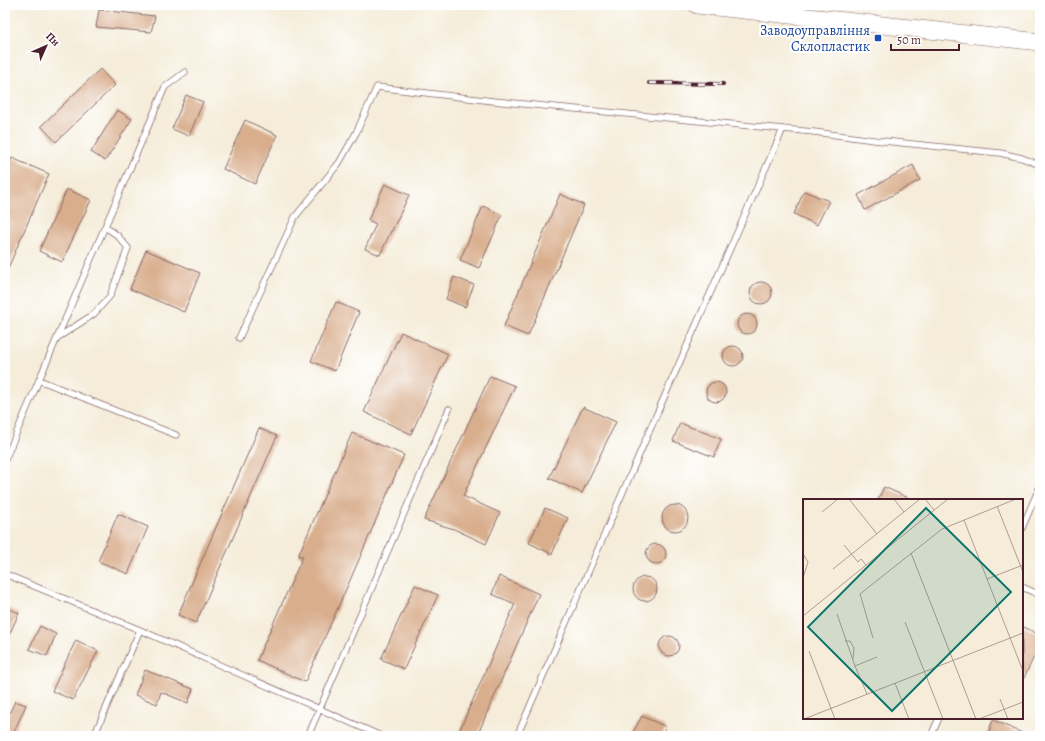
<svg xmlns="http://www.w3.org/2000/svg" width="1045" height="741" font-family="Alegreya,serif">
  <rect width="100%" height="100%" fill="#fff"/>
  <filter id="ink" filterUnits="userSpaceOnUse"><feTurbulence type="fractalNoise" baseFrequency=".025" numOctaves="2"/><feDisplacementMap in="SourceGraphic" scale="8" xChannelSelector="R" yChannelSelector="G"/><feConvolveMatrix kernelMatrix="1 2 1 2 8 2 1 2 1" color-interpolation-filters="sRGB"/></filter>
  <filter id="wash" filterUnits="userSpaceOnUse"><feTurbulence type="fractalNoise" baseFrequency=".012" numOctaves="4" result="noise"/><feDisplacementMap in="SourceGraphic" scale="16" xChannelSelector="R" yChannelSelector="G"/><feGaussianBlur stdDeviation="0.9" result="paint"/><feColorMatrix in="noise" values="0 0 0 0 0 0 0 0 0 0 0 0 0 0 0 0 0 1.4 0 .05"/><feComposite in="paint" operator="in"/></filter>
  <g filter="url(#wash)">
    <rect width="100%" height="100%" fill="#f5edda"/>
    <g id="blocks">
      <path fill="#d9ae8d" d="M99,10L155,16L151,32L96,27Z
        M100,69L115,85L56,142L41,126Z
        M186,95L203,102L189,136L172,129Z
        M117,110L132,119L105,161L91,152Z
        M245,120L277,135L255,184L223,169Z
        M12,158L49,174L5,275V173Z
        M913,165L920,180L865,210L858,195Z
        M385,184L409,195L392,231H391L380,255L365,249L376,224L368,220Z
        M67,189L91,200L62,262L39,251Z
        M804,191L829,201L817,225L794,214Z
        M560,194L584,205L528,336L504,326Z
        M483,206L502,215L479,268L460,260Z
        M146,250L200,273L184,312L130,289Z
        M454,277L474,285L465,307L446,299Z
        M750 293a11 11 0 1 1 22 0a11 11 0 1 1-22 0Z
        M336,302L359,312L335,371L311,361Z
        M737 324a10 10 0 1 1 20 0a10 10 0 1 1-20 0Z
        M401,332L448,354L411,434L364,412Z
        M723 356a10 10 0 1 1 20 0a10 10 0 1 1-20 0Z
        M490,376L515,386L463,496L500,513L486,544L454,529L424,520Z
        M706 392a10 10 0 1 1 20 0a10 10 0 1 1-20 0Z
        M583,407L616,422L582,493L549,478Z
        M680,423L721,439L714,457L673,441Z
        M259,428L277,436L196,623L178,615Z
        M352,433L404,455L351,578L305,682L257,660L303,556H298Z
        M884,487L913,500H878Z
        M662 518a13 13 0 1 1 26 0a13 13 0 1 1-26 0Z
        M545,508L568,518L552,554L529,543Z
        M118,514L148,527L128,574L98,561Z
        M646 554a10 10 0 1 1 20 0a10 10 0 1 1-20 0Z
        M499,576L539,594L477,736H457L515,604L492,594Z
        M633 589a12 12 0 1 1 24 0a12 12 0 1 1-24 0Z
        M415,585L438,595L404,669L381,659Z
        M5,607L19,613L5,644Z
        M40,626L56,634L47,656L29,649Z
        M1022,626L1040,635V644L1022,682Z
        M659 646a10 10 0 1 1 20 0a10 10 0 1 1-20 0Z
        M76,640L98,651L73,700L52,691Z
        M145,670L193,689L188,703L161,692L157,704L135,695Z
        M15,701L26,705L12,736H5V723Z
        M642,716L666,727L662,736H631Z
        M993,720L1029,736H987Z"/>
    </g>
  </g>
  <g filter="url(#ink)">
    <use href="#blocks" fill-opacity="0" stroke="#866768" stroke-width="1"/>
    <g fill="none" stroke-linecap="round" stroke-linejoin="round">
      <defs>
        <path id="lane" d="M57,338L94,314L110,296L128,248L117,235L105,227
          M239,338L295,217L339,163L356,133L377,87L493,101L814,132L874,140L1000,153L1022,158L1040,165
          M39,380L165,87L185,72
          M5,460L39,380L176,435
          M1022,528L1040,486
          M5,574L140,630L381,736
          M1022,587L1040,595
          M94,736L140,630
          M308,736L449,409
          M517,736L655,418L783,129
          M931,736L939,718"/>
        <path id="primary" d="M697,5L1040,42"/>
      </defs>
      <use href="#lane" stroke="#866768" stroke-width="7"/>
      <use href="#primary" stroke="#866768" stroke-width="18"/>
      <use href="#lane" stroke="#fff" stroke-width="5.5"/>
      <use href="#primary" stroke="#fff" stroke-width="17"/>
      <defs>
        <path id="rail" d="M649,83L723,84"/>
      </defs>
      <use href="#rail" stroke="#4a1f2b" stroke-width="4"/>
      <use href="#rail" stroke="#fff" stroke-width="2.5" stroke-dasharray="8" stroke-linecap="butt"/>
    </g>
  </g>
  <rect fill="#1a4fb4" stroke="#fff" stroke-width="1.5" x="874" y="34" width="8" height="8" rx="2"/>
  <g text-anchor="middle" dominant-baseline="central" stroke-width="4" stroke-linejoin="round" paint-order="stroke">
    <g font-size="14" fill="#164399" stroke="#fff" text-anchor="end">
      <text x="870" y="30">Заводоуправління<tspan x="870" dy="16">Склопластик</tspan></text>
    </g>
  </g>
  <g transform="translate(803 499)">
    <rect width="220" height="220" fill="#f5edda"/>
    <path fill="none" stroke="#b19b94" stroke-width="1" d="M46,0L74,35M91,0L101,13M122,0L131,11M194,7L220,73M19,13L35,0M161,21L220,172M41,46L55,63L58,60L63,66M108,54L173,220M0,55L5,63L0,79M30,70L117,0M184,80L220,66M34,115L52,167M0,117L145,0M102,123L140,220M70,139L57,95L139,30L213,0M42,142H47L51,149L50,160M6,152L32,220M92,184L106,220M64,195L52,167L74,158M197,200L205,220M1,220L220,134M176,220L220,203"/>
    <path fill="#0f766e" fill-opacity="0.15" stroke="#0f766e" stroke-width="2" d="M123,9L208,93L89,212L5,128Z"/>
    <rect width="220" height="220" fill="none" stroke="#4a1f2b" stroke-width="2"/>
  </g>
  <rect width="1045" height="741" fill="none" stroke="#fff" stroke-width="20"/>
  <g transform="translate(46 46) rotate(45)" stroke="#ffffff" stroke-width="3" paint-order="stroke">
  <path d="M0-3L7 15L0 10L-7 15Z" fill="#4a1f2b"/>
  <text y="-6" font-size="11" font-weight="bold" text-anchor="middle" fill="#4a1f2b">Пн</text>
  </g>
  <path d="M891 44v6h68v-6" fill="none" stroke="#4a1f2b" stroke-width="2"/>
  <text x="897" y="44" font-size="12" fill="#4a1f2b" stroke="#ffffff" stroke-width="3" paint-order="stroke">50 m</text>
</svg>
